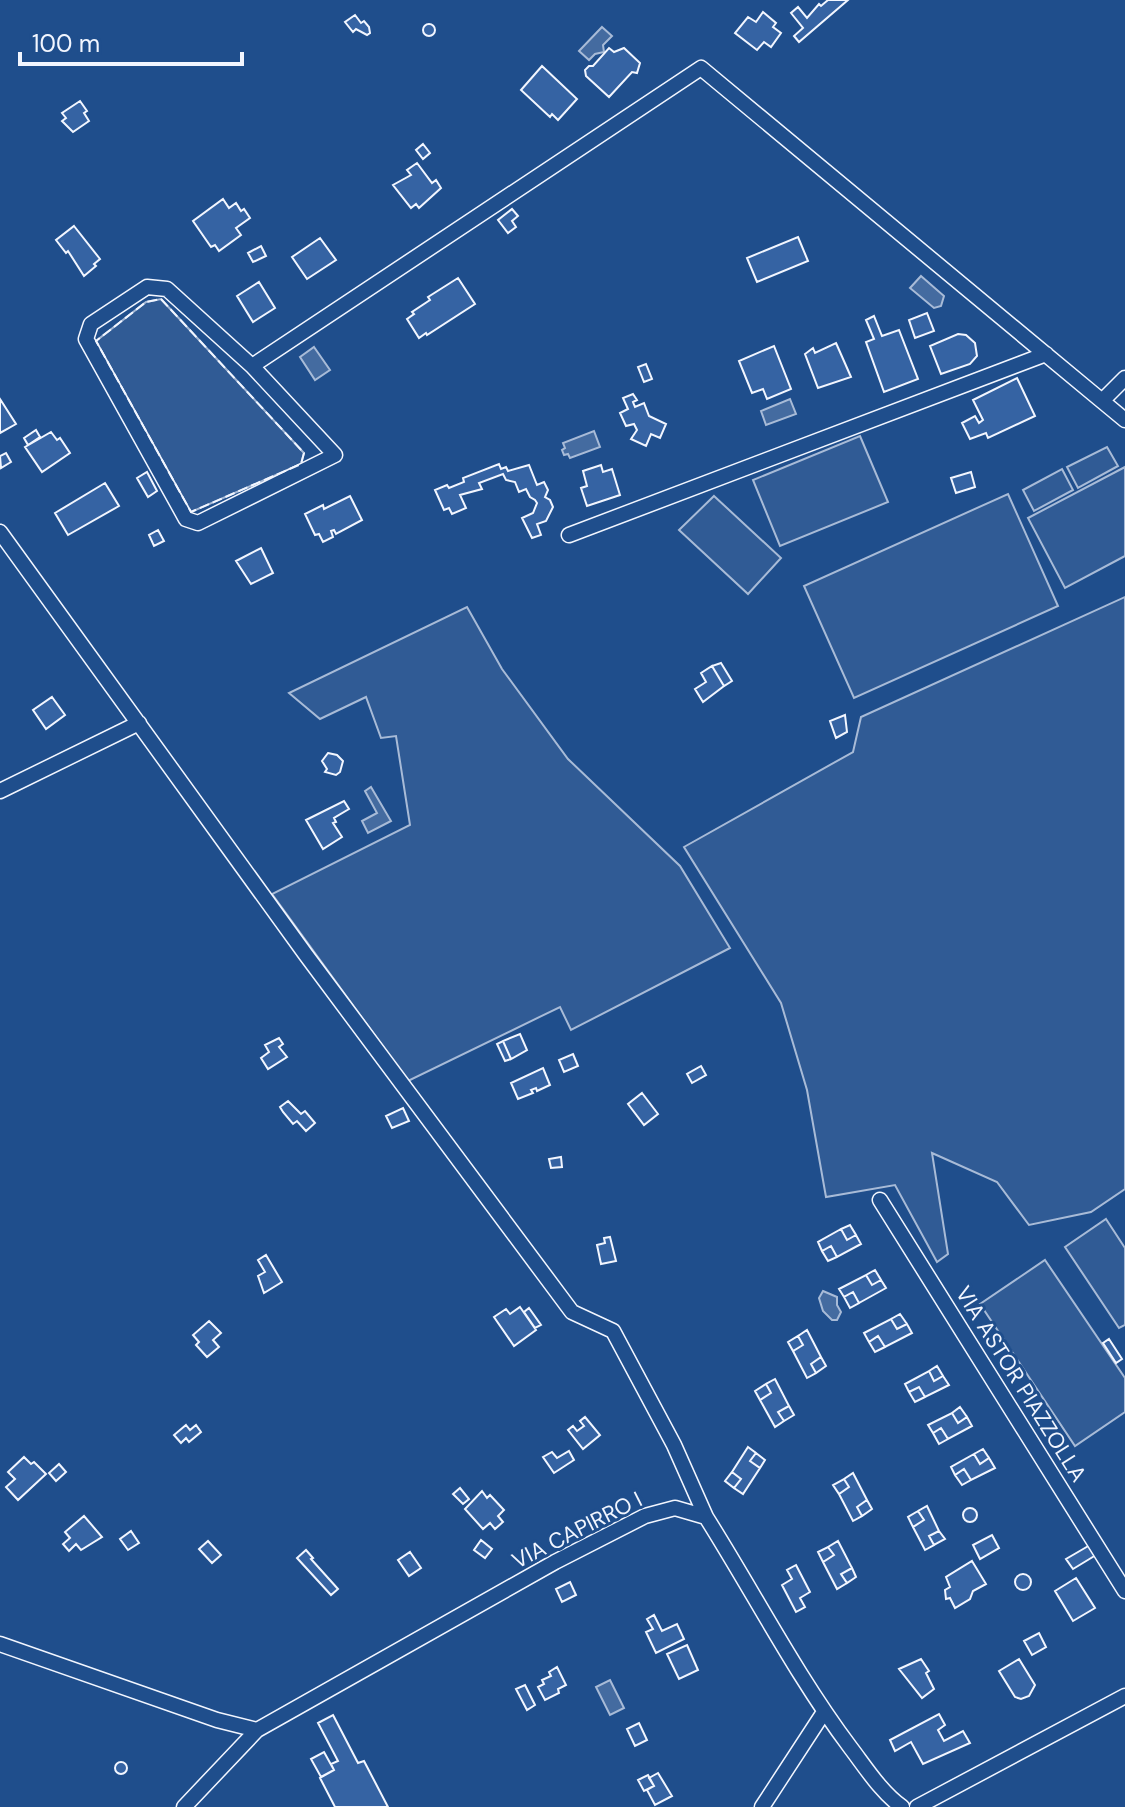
<svg xmlns="http://www.w3.org/2000/svg" width="1125" height="1807" font-family="'DM Sans',sans-serif">
  <rect width="100%" height="100%" fill="#1f4e8c"/>
  <path fill="#305b95" stroke="#a8bbd7" stroke-width="2" d="M161,299L304,453L301,464L191,512L96,341L146,302Z
    M860,436L888,502L780,546L753,480Z
    M1107,447L1118,466L1078,488L1067,467Z
    M1125,467V556L1065,588L1028,518Z
    M1062,469L1073,490L1034,511L1023,490Z
    M1008,494L1058,606L854,698L804,586Z
    M714,496L781,558L748,594L679,530Z
    M1125,597V1189L1091,1212L1029,1225L997,1182L932,1153L948,1254L937,1262L895,1185L826,1197L807,1090L781,1003L684,847L853,752L861,717Z
    M467,607L502,669L568,759L680,866L730,948L571,1030L560,1007L408,1081L272,894L410,825L396,736L381,738L366,697L320,719L289,693Z
    M1106,1219L1125,1248V1325L1119,1328L1065,1247Z
    M1045,1260L1125,1378V1412L1075,1446L980,1304Z"/>
  <path fill="#446ba0" stroke="#a8bbd7" stroke-width="2" d="M602,27L612,36L603,45L604,52L595,54L589,60L579,51Z
    M921,276L944,296L941,306L934,308L910,288Z
    M314,347L330,370L315,380L300,357Z
    M790,399L796,414L766,425L761,411Z
    M594,431L600,447L570,458L568,454L564,455L562,450L565,448L563,443Z
    M371,787L391,821L368,833L362,821L377,813L365,791Z
    M823,1291L837,1297V1305L841,1312L837,1320H832L823,1311L819,1298Z
    M610,1680L624,1708L610,1715L596,1687Z"/>
  <path fill="#3563a3" stroke="#f2f6ff" stroke-width="2" d="M828,0H848L799,42L794,36L803,28L791,13L798,7L807,18L819,4L821,6Z
    M763,12L776,23L773,27L781,33L771,47L764,42L757,50L735,33L748,17L756,22Z
    M355,15L361,23L364,21L369,27L370,33L367,35L356,29L353,32L345,22Z
    M423 30a6 6 0 1 1 12 0a6 6 0 1 1-12 0Z
    M609,48L614,52L624,48L640,63L637,73L632,72L609,97L586,76L585,70L589,66H593Z
    M542,66L577,99L558,120L552,114L550,117L521,90Z
    M80,101L87,111L84,113L89,121L73,132L62,121L66,118L62,113Z
    M423,144L430,153L423,159L416,150Z
    M417,163L432,183L436,180L441,188L419,208L416,204L411,208L393,185L411,175L407,170Z
    M223,199L229,208L236,203L241,211L244,209L250,218L236,228L241,235L219,251L215,245L211,247L193,221Z
    M512,209L518,216L512,221L516,227L508,233L498,220Z
    M74,226L100,259L94,264L96,266L84,276L68,251L66,253L56,240Z
    M798,237L808,261L757,282L747,258Z
    M320,238L336,260L307,279L292,257Z
    M261,246L266,256L253,262L248,253Z
    M458,278L475,304L427,335L426,333L419,338L407,319L414,314L412,312L430,300L428,297Z
    M259,282L275,308L253,322L237,296Z
    M927,313L934,331L915,338L909,320Z
    M874,316L882,336L899,330L918,379L884,392L866,342L874,339L866,320Z
    M958,334L966,335L975,343L977,356L970,364L941,374L930,346Z
    M836,343L851,377L818,388L805,354L813,348L815,353Z
    M774,346L791,389L767,399L763,389L752,393L739,361Z
    M646,364L652,379L644,382L638,367Z
    M1017,378L1035,416L988,438L986,433L970,439L962,423L975,416L979,423L983,420L973,400Z
    M633,394L637,400L633,402L635,407L644,403L649,416L666,424L660,438L651,434L646,446L631,439L637,430L634,424L626,426L620,413L628,409L623,398Z
    M0,399L16,424L0,433Z
    M36,430L40,437L28,445L24,438Z
    M51,432L57,440L60,438L70,453L42,472L25,447Z
    M6,453L11,462L1,468L0,456Z
    M499,464L501,469L506,467L508,471L529,465L537,485L544,482L548,490L545,497L550,500L553,507L546,521L537,524L541,535L532,538L522,518L533,513L537,503L535,500L530,497L526,489L519,492L515,482L506,480L503,474L479,483L482,489L460,495L466,508L452,514L449,508L444,510L435,490L447,485L449,488L464,482L463,478Z
    M601,465L603,472L612,469L620,495L587,506L581,488L587,486L583,471Z
    M147,472L157,491L148,497L137,478Z
    M971,472L975,487L956,493L951,478Z
    M105,483L119,506L68,535L55,513Z
    M350,496L362,520L336,534L334,530L331,531L333,537L323,542L319,534L315,535L305,514L323,505L324,509Z
    M158,530L164,541L154,546L149,535Z
    M261,548L273,573L251,584L236,561Z
    M721,663L732,681L724,686L712,666Z
    M712,666L724,686L703,702L695,689L706,682L701,673Z
    M52,697L65,715L46,729L33,710Z
    M845,715L847,732L836,738L830,721Z
    M328,753L337,755L343,761L340,772L336,775L325,772L327,769L322,761Z
    M344,801L349,809L334,818L336,822L333,823L342,837L323,849L306,820Z
    M520,1034L527,1050L511,1059L503,1041Z
    M279,1038L283,1044L279,1047L287,1057L268,1069L261,1058L269,1052L265,1045Z
    M503,1041L511,1059L505,1061L497,1044Z
    M573,1054L578,1066L564,1072L559,1060Z
    M701,1066L706,1075L692,1083L687,1074Z
    M543,1068L550,1085L537,1091L536,1088L531,1090L533,1093L518,1099L511,1083Z
    M642,1093L658,1114L644,1125L628,1104Z
    M288,1101L301,1114L305,1111L315,1123L306,1131L297,1121L293,1124L283,1112L280,1107Z
    M403,1108L409,1121L392,1128L386,1116Z
    M561,1157L562,1167L551,1168L549,1159Z
    M850,1225L856,1235L847,1240L841,1229Z
    M841,1229L847,1240L856,1235L861,1244L837,1257L831,1246L822,1251L818,1242Z
    M610,1237L616,1261L601,1264L597,1245L605,1243L604,1238Z
    M831,1246L837,1257L828,1261L822,1251Z
    M266,1255L282,1282L264,1293L258,1276L265,1272L258,1260Z
    M875,1270L881,1280L872,1285L866,1275Z
    M866,1275L872,1285L881,1280L886,1288L859,1303L853,1292L844,1297L839,1289Z
    M853,1292L859,1303L850,1308L844,1297Z
    M520,1307L536,1330L514,1346L494,1317L506,1309L510,1314Z
    M529,1308L541,1325L535,1328L524,1312Z
    M900,1314L907,1324L897,1329L891,1319Z
    M891,1319L897,1329L907,1324L912,1333L885,1347L878,1336L869,1342L864,1333Z
    M209,1321L221,1333L213,1340L219,1347L207,1357L196,1345L199,1342L193,1335Z
    M807,1330L821,1357L811,1364L816,1373L807,1378L793,1351L803,1345L798,1336Z
    M798,1336L803,1345L793,1351L788,1342Z
    M878,1336L885,1347L875,1352L869,1342Z
    M1109,1339L1122,1359L1116,1363L1103,1343Z
    M821,1357L826,1366L816,1373L811,1364Z
    M937,1366L943,1376L934,1381L929,1371Z
    M929,1371L934,1381L943,1376L949,1385L925,1397L919,1387L909,1392L905,1384Z
    M775,1379L789,1406L778,1412L784,1421L775,1427L760,1400L771,1393L766,1384Z
    M766,1384L771,1393L760,1400L755,1391Z
    M919,1387L925,1397L915,1402L909,1392Z
    M789,1406L794,1415L784,1421L778,1412Z
    M960,1407L967,1417L958,1423L952,1413Z
    M952,1413L958,1423L967,1417L972,1426L948,1439L941,1428L933,1433L928,1425Z
    M585,1417L600,1435L583,1449L568,1430L573,1426L577,1431L584,1426L580,1421Z
    M186,1425L190,1430L196,1425L201,1432L189,1442L186,1438L181,1443L174,1435Z
    M941,1428L948,1439L939,1444L933,1433Z
    M748,1447L756,1453L750,1461L760,1468L743,1494L734,1488L741,1479L732,1472Z
    M983,1449L989,1458L980,1464L974,1454Z
    M569,1451L574,1460L554,1473L543,1457L552,1452L557,1458Z
    M756,1453L765,1460L760,1468L750,1461Z
    M974,1454L980,1464L989,1458L995,1468L971,1480L964,1469L955,1475L951,1467Z
    M24,1457L31,1464L34,1462L46,1474L18,1500L6,1487L15,1479L8,1472Z
    M59,1464L66,1472L56,1481L49,1473Z
    M964,1469L971,1480L962,1485L955,1475Z
    M732,1472L741,1479L734,1488L725,1481Z
    M853,1473L867,1500L857,1507L862,1516L853,1521L839,1494L849,1487L844,1479Z
    M844,1479L849,1487L839,1494L833,1485Z
    M460,1488L469,1499L463,1504L453,1494Z
    M482,1491L487,1498L490,1495L504,1510L498,1516L503,1522L495,1529L490,1523L483,1529L465,1509Z
    M867,1500L872,1509L862,1516L857,1507Z
    M927,1506L939,1531L929,1536L934,1545L925,1550L913,1527L924,1520L918,1511Z
    M963 1515a7 7 0 1 1 14 0a7 7 0 1 1-14 0Z
    M918,1511L924,1520L913,1527L908,1517Z
    M84,1516L102,1537L81,1550L76,1544L69,1551L63,1544L70,1538L65,1532Z
    M131,1531L139,1543L128,1550L120,1539Z
    M939,1531L945,1539L934,1545L929,1536Z
    M992,1535L999,1548L980,1559L973,1545Z
    M481,1540L492,1549L485,1558L474,1550Z
    M208,1541L221,1555L212,1563L199,1549Z
    M838,1541L852,1568L841,1574L847,1583L837,1589L823,1562L834,1555L828,1547Z
    M1090,1545L1096,1555L1073,1569L1066,1559Z
    M828,1547L834,1555L823,1562L818,1552Z
    M306,1550L313,1558L311,1559L338,1589L331,1595L297,1558Z
    M410,1552L421,1568L409,1576L398,1560Z
    M972,1561L986,1584L973,1591L970,1599L955,1608L950,1598L946,1599L945,1590L950,1587L946,1577Z
    M796,1565L810,1592L800,1598L805,1607L796,1612L782,1585L792,1579L787,1570Z
    M852,1568L856,1577L847,1583L841,1574Z
    M1015 1582a8 8 0 1 1 16 0a8 8 0 1 1-16 0Z
    M1076,1578L1095,1608L1073,1621L1055,1591Z
    M570,1582L576,1595L562,1602L556,1589Z
    M654,1615L662,1631L677,1624L684,1639L656,1653L646,1632L653,1629L647,1619Z
    M1039,1633L1046,1647L1032,1655L1024,1641Z
    M687,1645L698,1670L679,1679L667,1654Z
    M921,1659L929,1671L926,1673L934,1689L922,1698L899,1669Z
    M1019,1659L1035,1685L1029,1696L1021,1699L1015,1697L999,1671Z
    M557,1667L566,1685L558,1689L559,1693L545,1700L538,1687L544,1684L542,1680L551,1676L549,1672Z
    M525,1685L535,1705L527,1710L516,1689Z
    M939,1714L945,1725L938,1730L944,1741L963,1731L970,1743L923,1764L911,1742L895,1751L890,1740Z
    M333,1715L358,1763L364,1761L388,1807H335L320,1778L334,1770L331,1764L338,1761L318,1723Z
    M639,1723L647,1740L635,1746L627,1729Z
    M324,1752L334,1770L321,1777L311,1759Z
    M115 1768a6 6 0 1 1 12 0a6 6 0 1 1-12 0Z
    M658,1773L672,1796L655,1805L647,1790L654,1786L649,1778Z
    M648,1775L654,1786L644,1791L638,1780Z"/>
  <g fill="none" stroke-linecap="round" stroke-linejoin="round">
    <defs>
      <path id="minor" d="M147,287L167,289L252,366L335,455L198,523L186,519L86,339L91,324Z
        M252,366L701,68L1102,401
        M1125,378L1102,401L1125,420
        M0,532L306,955L572,1312L613,1331L674,1445L706,1517
        M569,535L1046,354
        M0,791L139,723
        M880,1200L1125,1591
        M0,1644L217,1720L257,1730
        M184,1807L257,1730L555,1562L645,1516L675,1508L706,1517C754,1593 796,1675 850,1747C866,1768 881,1792 902,1807
        M762,1807L824,1712
        M917,1807L1125,1696"/>
    </defs>
    <use href="#minor" stroke="#f2f6ff" stroke-width="17"/>
    <use href="#minor" stroke="#1f4e8c" stroke-width="14"/>
    <path stroke="#f2f6ff" stroke-width="2" stroke-dasharray="10 4" stroke-linecap="butt" d="M161,299L304,453L301,464L191,512L96,341L146,302Z"/>
  </g>
  <g text-anchor="middle" dominant-baseline="central" stroke-width="6" stroke-linejoin="round" paint-order="stroke">
    <g font-size="22" fill="#f2f6ff" stroke="#1f4e8c">
      <text transform="translate(1021 1384) rotate(58)">VIA ASTOR PIAZZOLLA</text>
      <text transform="translate(577 1530) rotate(-27)">VIA CAPIRRO I</text>
    </g>
  </g>
  <path d="M20 52v12h222v-12" fill="none" stroke="#f2f6ff" stroke-width="4"/>
  <text x="32" y="52" font-size="24" fill="#f2f6ff" stroke="#1f4e8c" stroke-width="6" paint-order="stroke">100 m</text>
</svg>
